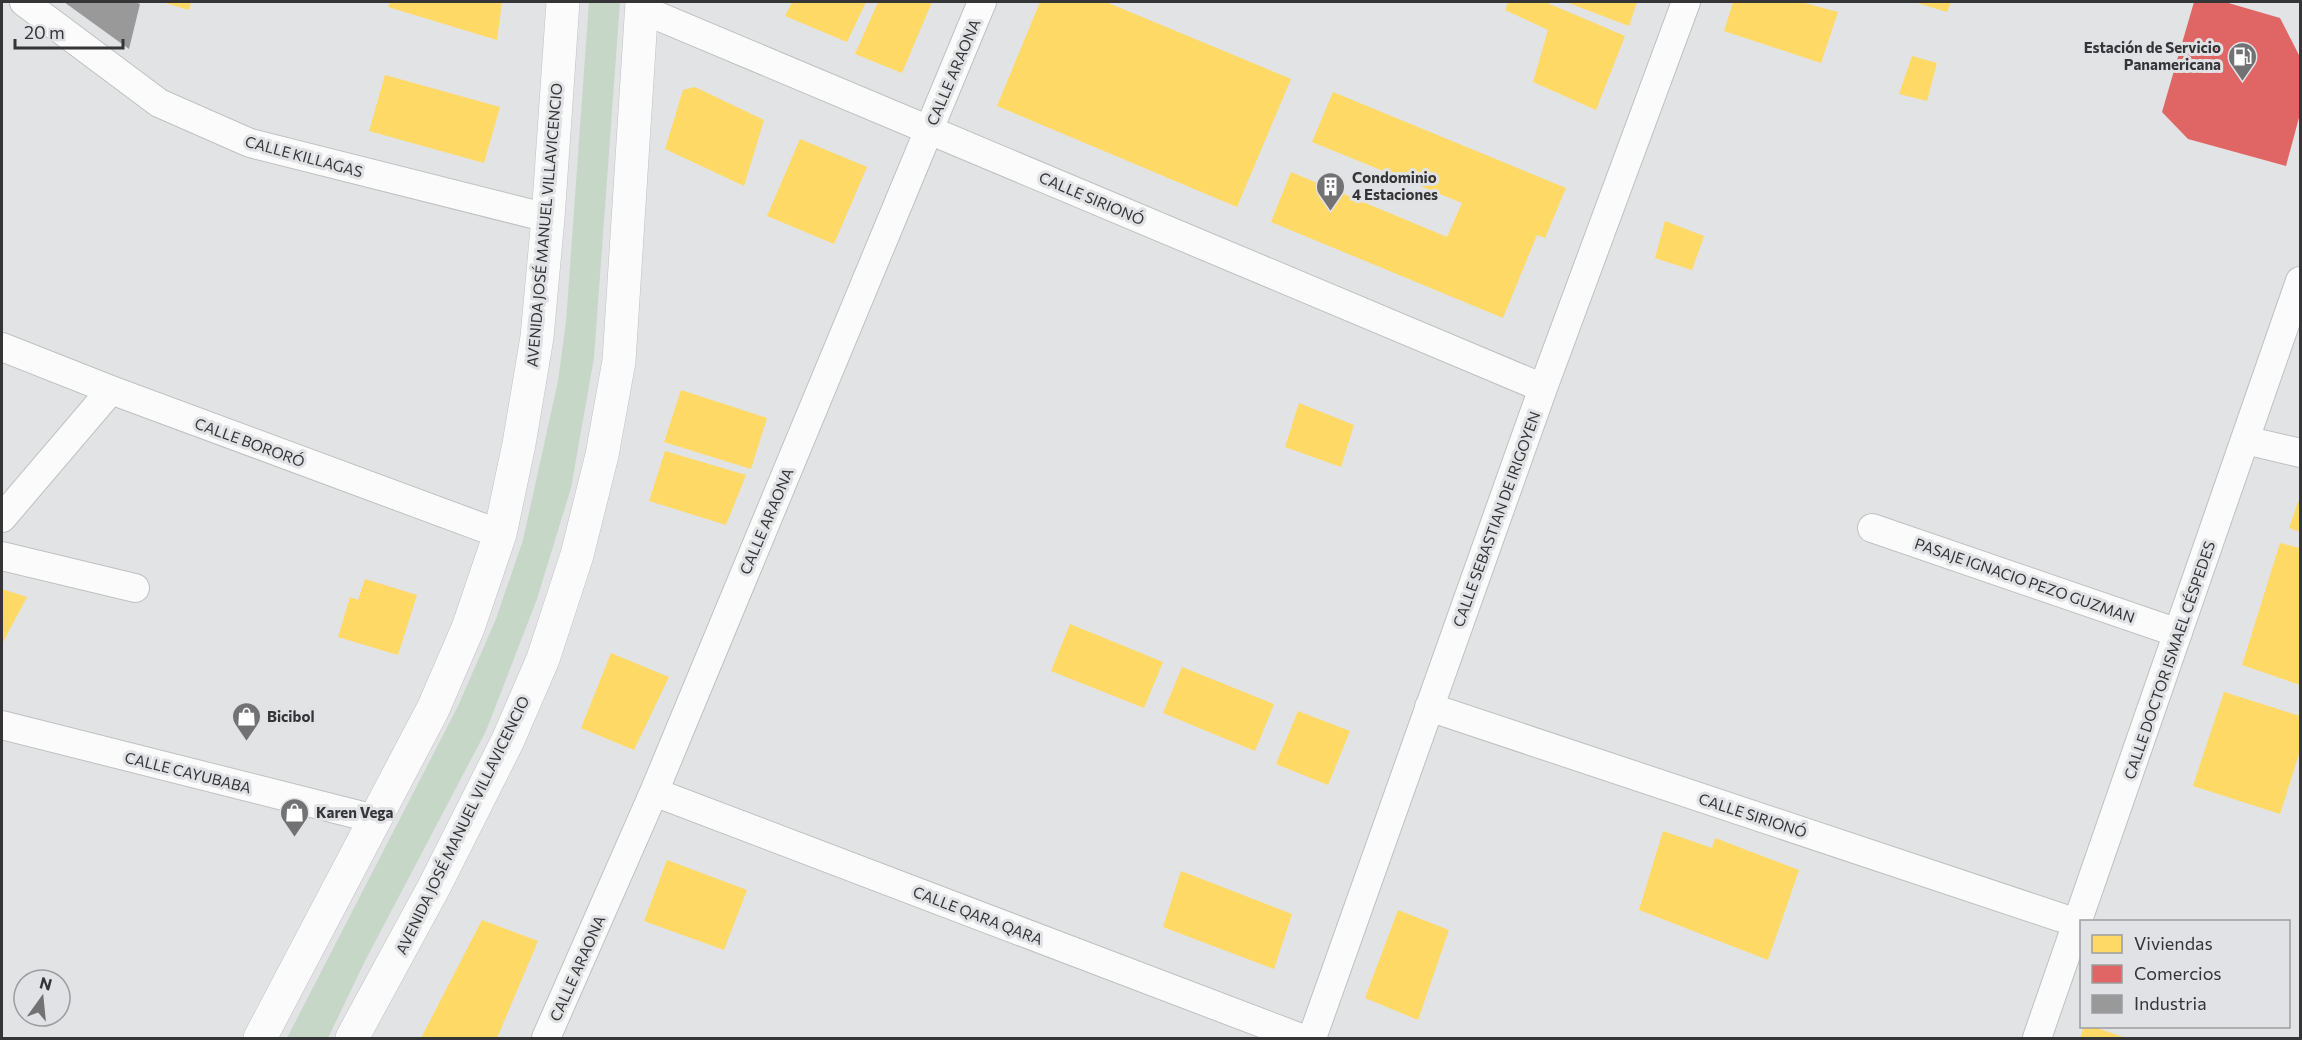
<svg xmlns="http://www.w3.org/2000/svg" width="2302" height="1040" font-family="Commissioner,sans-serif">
  <rect width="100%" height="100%" fill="#e2e3e4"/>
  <path fill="#c6d7c8" d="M589,2H620L594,358L571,488L537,599L486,731L365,961L328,1038H287L458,706L496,619L523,540L558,381L566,322Z"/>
  <path fill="#ffd966" d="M162,2H191L189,10Z
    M390,2H502L497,40L388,7Z
    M792,2H866L847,42L785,16Z
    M878,2H932L902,73L855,54Z
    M1040,2H1106L1291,79L1237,207L997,106Z
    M1508,2H1545L1625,36L1596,110L1533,82L1548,30L1505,10Z
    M1566,2H1637L1629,26Z
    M1733,2H1801L1838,12L1821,63L1724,31Z
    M1914,2H1951L1947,12Z
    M1912,56L1937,63L1927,101L1899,94Z
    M385,75L500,107L484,163L369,131Z
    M695,87L764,120L744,186L665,149L683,90Z
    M1333,92L1566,188L1545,238L1537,235L1503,318L1271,222L1291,172L1447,237L1462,203L1312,142Z
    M800,139L867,167L834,244L767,216Z
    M1665,221L1704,236L1692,270L1655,258Z
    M681,390L767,418L751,469L664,442Z
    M1299,403L1354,425L1341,467L1285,447Z
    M665,451L746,475L726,525L649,501Z
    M2298,502H2300V532L2289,528Z
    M2280,543L2300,548V685L2242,665Z
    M365,579L417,595L398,655L338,637L350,597L358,600Z
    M2,589L27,597L2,644Z
    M1070,624L1163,662L1144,708L1051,671Z
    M611,653L669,677L634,750L581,728Z
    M1182,667L1274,704L1255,751L1163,713Z
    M2224,692L2300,716V751L2280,814L2193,786Z
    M1298,711L1350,731L1328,785L1276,764Z
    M1663,831L1712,848L1715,838L1799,870L1768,960L1639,910Z
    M667,860L747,890L724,950L644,921Z
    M1181,871L1292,914L1274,969L1163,927Z
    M1398,910L1449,930L1418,1020L1365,998Z
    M482,920L538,941L497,1038H421Z
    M2084,1026H2091L2126,1038H2080Z"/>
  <path fill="#e06666" d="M2194,2H2225L2280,18L2300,57V114L2286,166L2188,139L2162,112Z"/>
  <path fill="#999" d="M64,2H135L140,4L129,49Z"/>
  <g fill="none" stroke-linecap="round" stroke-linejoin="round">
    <defs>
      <path id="minor" d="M24,2L159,103L250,143L548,218
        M641,9L1543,388
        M2,347L111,390L500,534
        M2245,440L2300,453
        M2,518L111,390
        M1872,528L2178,633
        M2,556L135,588
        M1429,707L2077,923
        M2,725L375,819
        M654,792L1301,1038
        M546,1038L654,792L982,2
        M1312,1038L1543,388L1686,2
        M2037,1038L2300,281"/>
      <path id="secondary" d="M260,1038L433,709L468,628L500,534L519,444L537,337L548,218L563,2
        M352,1038L434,887L508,740L543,659L577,555L602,455L619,361L642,2"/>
    </defs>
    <use href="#minor" stroke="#bfc0c1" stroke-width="30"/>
    <use href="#secondary" stroke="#bfc0c1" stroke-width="34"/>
    <use href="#minor" stroke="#fbfbfb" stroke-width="28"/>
    <use href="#secondary" stroke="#fbfbfb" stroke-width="33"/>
  </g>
  <defs>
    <symbol id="fuel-pin" viewBox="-11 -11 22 30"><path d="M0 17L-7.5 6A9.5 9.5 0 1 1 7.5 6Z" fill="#727274" stroke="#e1e2e5"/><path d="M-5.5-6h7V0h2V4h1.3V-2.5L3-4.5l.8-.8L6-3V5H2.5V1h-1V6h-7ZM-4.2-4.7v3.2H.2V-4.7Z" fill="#fff"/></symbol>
    <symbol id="building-pin" viewBox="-11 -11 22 30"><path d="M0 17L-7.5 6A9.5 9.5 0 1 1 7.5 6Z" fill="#727274" stroke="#e1e2e5"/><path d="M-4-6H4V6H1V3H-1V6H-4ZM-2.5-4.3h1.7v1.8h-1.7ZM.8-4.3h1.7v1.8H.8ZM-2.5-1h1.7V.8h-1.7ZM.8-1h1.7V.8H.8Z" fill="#fff"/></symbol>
    <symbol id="shop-pin" viewBox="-11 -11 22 30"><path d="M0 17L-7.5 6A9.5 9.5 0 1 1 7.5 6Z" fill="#727274" stroke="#e1e2e5"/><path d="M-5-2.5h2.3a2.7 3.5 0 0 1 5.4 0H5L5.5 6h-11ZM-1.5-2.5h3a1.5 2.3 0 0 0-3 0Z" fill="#fff"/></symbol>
  </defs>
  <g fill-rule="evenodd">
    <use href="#fuel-pin" x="2226" y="40" width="33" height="45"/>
    <use href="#building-pin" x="1314" y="170" width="33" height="45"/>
    <use href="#shop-pin" x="230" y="700" width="33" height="45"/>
    <use href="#shop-pin" x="278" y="796" width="33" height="45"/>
  </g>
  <g text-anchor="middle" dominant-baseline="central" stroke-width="6" stroke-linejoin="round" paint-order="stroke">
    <g font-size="15" font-weight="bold" fill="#353537" stroke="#e1e2e5" text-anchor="start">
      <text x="2221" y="47" text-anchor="end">Estación de Servicio<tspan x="2221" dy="17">Panamericana</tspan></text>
      <text x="1352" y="177">Condominio<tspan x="1352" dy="17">4 Estaciones</tspan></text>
      <text x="267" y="716">Bicibol</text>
      <text x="316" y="812">Karen Vega</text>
    </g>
    <g font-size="15" fill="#353537" stroke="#e1e2e5">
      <text transform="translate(953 72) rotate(-67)">CALLE ARAONA</text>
      <text transform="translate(304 156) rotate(15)">CALLE KILLAGAS</text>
      <text transform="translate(1092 198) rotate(23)">CALLE SIRIONÓ</text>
      <text transform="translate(544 225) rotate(-85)">AVENIDA JOSÉ MANUEL VILLAVICENCIO</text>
      <text transform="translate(250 442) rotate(20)">CALLE BORORÓ</text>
      <text transform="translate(1496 519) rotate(-70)">CALLE SEBASTIAN DE IRIGOYEN</text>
      <text transform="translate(766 521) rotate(-67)">CALLE ARAONA</text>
      <text transform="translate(2025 580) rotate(19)">PASAJE IGNACIO PEZO GUZMAN</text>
      <text transform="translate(2169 660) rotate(-71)">CALLE DOCTOR ISMAEL CÉSPEDES</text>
      <text transform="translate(188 772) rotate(14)">CALLE CAYUBABA</text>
      <text transform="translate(1753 815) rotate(18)">CALLE SIRIONÓ</text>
      <text transform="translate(462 825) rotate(-64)">AVENIDA JOSÉ MANUEL VILLAVICENCIO</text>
      <text transform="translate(978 915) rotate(21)">CALLE QARA QARA</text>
      <text transform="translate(577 968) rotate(-66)">CALLE ARAONA</text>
    </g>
  </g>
  <rect width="2302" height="1040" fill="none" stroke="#353537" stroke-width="6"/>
  <rect x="2080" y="920" width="210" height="108" fill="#e1e2e5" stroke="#9c9d9f" stroke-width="1.5"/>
  <rect x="2092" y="935" width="30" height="18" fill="#ffd966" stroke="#9c9d9f" stroke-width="1.5"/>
  <text x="2134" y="950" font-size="18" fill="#353537">Viviendas</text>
  <rect x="2092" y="965" width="30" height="18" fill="#e06666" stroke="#9c9d9f" stroke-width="1.5"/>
  <text x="2134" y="980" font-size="18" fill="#353537">Comercios</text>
  <rect x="2092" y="995" width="30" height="18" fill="#999999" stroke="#9c9d9f" stroke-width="1.5"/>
  <text x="2134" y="1010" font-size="18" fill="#353537">Industria</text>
  <g transform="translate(42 998) rotate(15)"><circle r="28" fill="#e1e2e5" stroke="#9c9d9f" stroke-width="1.5"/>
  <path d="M0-4.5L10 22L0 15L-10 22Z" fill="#727274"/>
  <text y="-9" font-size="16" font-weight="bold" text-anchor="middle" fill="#353537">N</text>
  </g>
  <path d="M15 39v9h108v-9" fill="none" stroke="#353537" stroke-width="3"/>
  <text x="24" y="39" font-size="18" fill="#353537" stroke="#e1e2e5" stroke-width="4.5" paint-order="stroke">20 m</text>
</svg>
